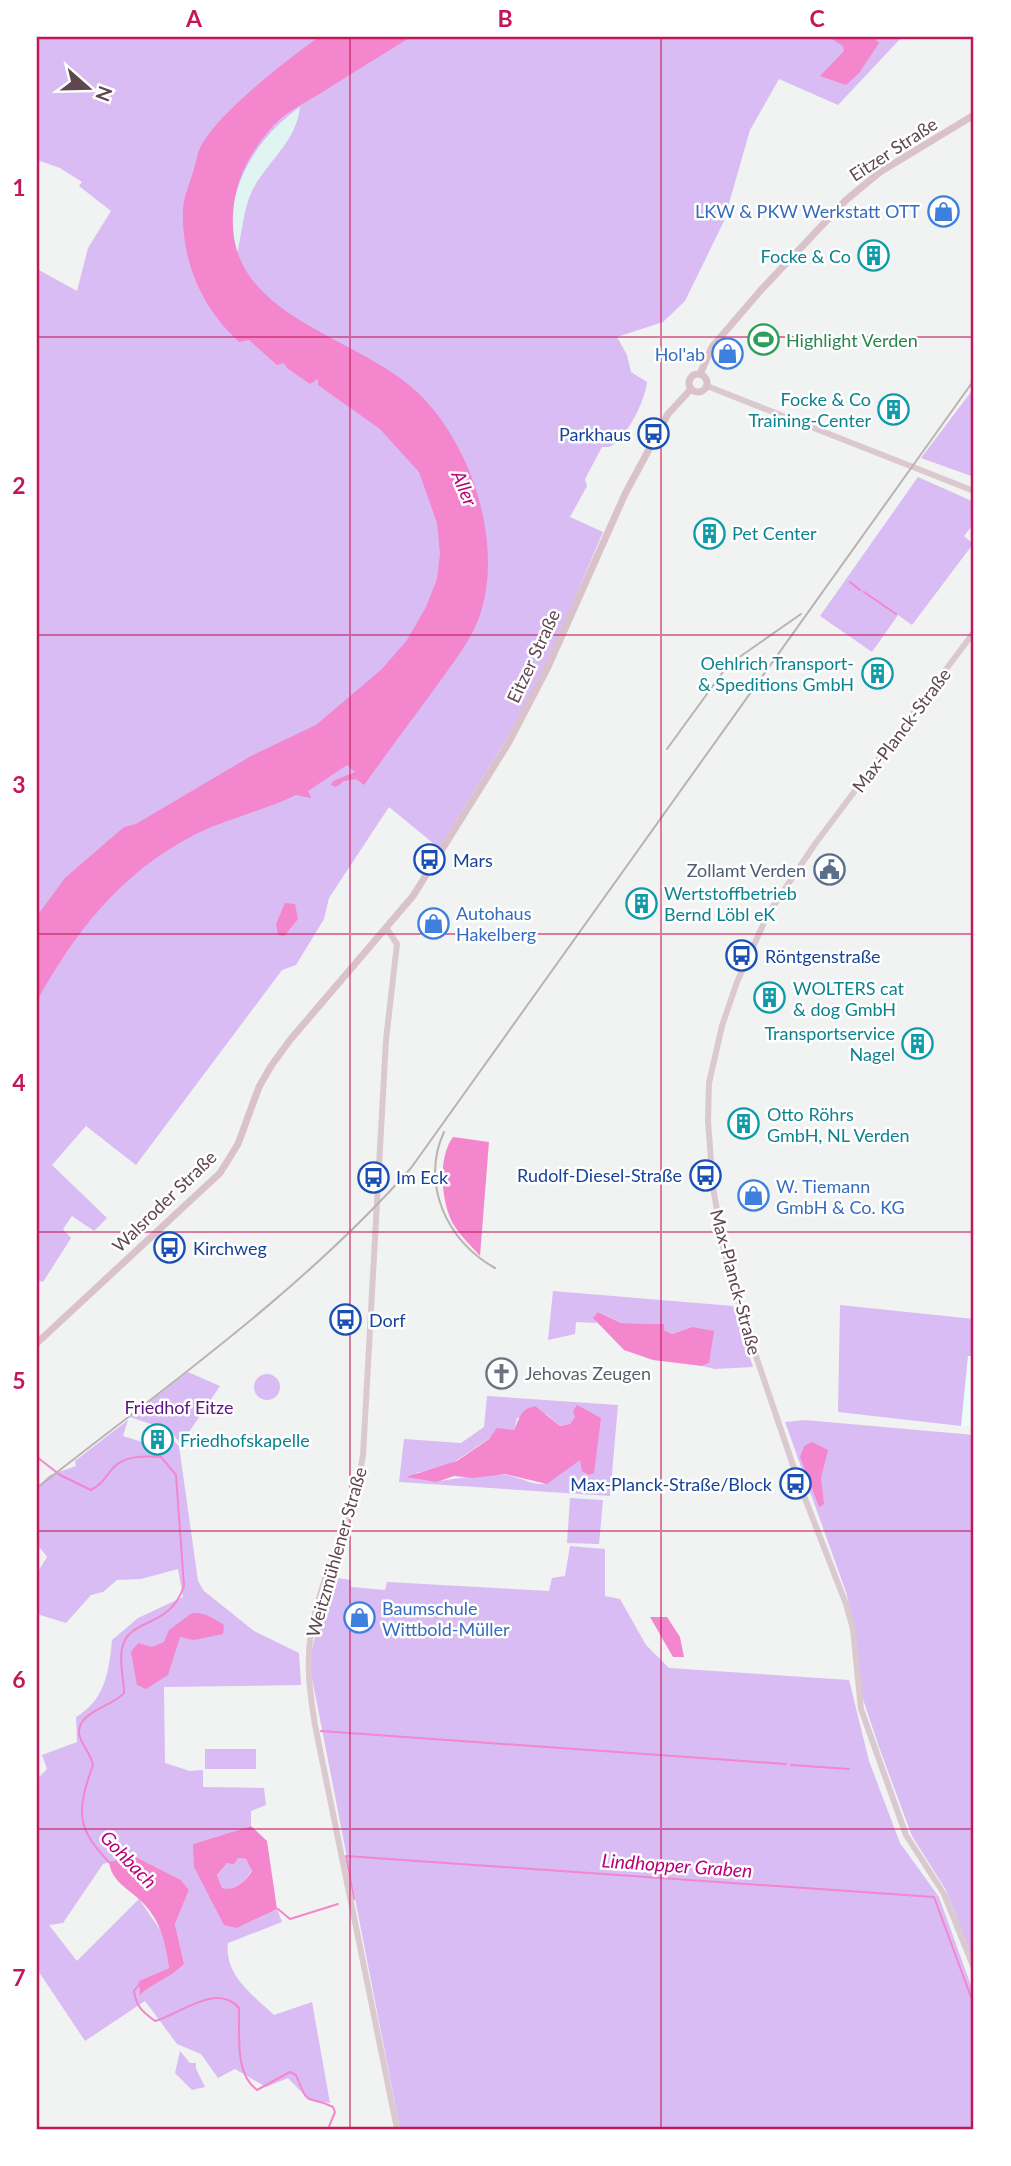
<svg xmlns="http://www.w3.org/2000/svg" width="1011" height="2166" font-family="Lato,sans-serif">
  <rect width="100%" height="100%" fill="#f0f3f1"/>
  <path fill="#eafdfa" d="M968,1356L974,1357V1427L961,1426Z"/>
  <path fill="#d9bcf3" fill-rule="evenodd" d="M37,37H902L838,105L779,79L750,130L724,221L685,301L663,322L617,337L627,355L631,372L647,382C645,401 627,438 609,447H602L585,479L587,486L570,517L603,532L545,669L506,740L439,848L389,807L329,898L324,919L296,965L282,970L136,1165L86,1126L52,1165L107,1218L94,1231L72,1216L63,1229L71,1238L43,1282L37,1280V269L77,291L88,248L111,211L79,186L82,182L60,168L37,160Z
    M974,388V477L921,458Z
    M918,477L974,502V523L964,536L973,544L912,625L898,615L872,652L820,616Z
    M553,1291L733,1306L753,1367L715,1369L702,1366L709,1363L692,1327L672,1334L664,1330V1324L621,1323L599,1312L594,1318L597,1323L576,1322L575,1334L548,1340Z
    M840,1305L974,1319V1356H968L961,1426L838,1412Z
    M188,1372L220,1386L181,1444L169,1430L130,1417Z
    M254 1387a13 13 0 1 1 26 0a13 13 0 1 1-26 0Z
    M487,1396L618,1405L610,1496L399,1482L404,1439L461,1443L484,1427ZM546,1414L560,1426L570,1424L575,1417L589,1475L581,1460C564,1462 557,1485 539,1484C529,1483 518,1477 507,1475C499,1473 446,1479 437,1482L416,1473L450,1465L494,1435L514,1430L517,1418Z
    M128,1420L123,1436L142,1442L147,1426L166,1433L179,1446L198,1581L204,1591L254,1631L299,1653L301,1685L164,1687L165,1763L190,1771L203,1770V1787L264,1788L266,1805L251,1811V1826L193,1844L237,1928L277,1909L282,1922L228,1943C224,1975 253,1995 274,2015L312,2002L330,2103L308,2099L288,2078L266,2087L235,2069L218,2078L201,2054L177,2044L145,2001L85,2041L37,1969V1779L47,1769L42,1755L77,1742L76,1717C105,1700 109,1672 112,1640L138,1618L183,1597L178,1569L141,1579L117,1580L103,1592L91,1595L66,1623L37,1614V1573L47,1557L37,1544V1487L50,1475L76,1466L75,1461ZM134,1856L181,1880L189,1890L175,1924L184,1964C171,1978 154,1981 141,1994L139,1981L169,1968L165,1937L139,1899L77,1961L49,1925L63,1923L103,1864Z
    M805,1420L974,1435V1962L946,1890L912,1836L879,1747L859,1687L854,1625L846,1592L785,1422Z
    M570,1498L603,1500L599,1544L567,1543Z
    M570,1546L605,1549V1596L620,1599L646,1645L669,1668L849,1680L869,1761L900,1843L939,1897L974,1994V2129H400L311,1673V1653L330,1577L351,1580V1587L385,1590L387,1582L549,1591L552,1578L565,1576Z
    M205,1749H256V1769H205Z
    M238,1858L246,1859L252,1870C245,1882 236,1891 222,1888L217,1875L227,1863Z
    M180,2051L190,2063H196V2069L205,2087L192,2090L175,2073Z"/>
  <path fill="#e0f5f1" d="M300,107C296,143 267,161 252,191C243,210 242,234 237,254C219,197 254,139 300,107Z"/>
  <path fill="#f386cd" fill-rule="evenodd" d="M319,37H411C381,55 351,74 321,93C306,102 286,112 274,125C251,150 234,181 233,215C227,317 356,335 416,391C471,442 504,542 480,615C471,642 449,668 433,691C410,722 387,753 364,785L356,779L344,781L336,787L331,785L333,781L355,772L347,765L308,791L311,798L296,795C263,811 225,819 192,836C121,873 74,933 37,1001V916L65,878L124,827L136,824L251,756L316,725L382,669L407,640L426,607L437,579L440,554L437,523L419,472L380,429L318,385V379L310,384L287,368L284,363L277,365L249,340L239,342C201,307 181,260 183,208C184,196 190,183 193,172C196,164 197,153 201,146C219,112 288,59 319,37Z
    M829,37H873L879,43L859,73L846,85L820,76L844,51L843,46Z
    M285,903L295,904L298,919L284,936L278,935L276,924Z
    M453,1137L489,1142L480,1256C472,1247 462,1237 455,1227C441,1206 437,1158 453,1137Z
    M598,1312L621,1323L664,1324V1330L672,1334L692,1327L714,1331L709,1363L702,1366L653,1360L624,1350L593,1318Z
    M577,1405L601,1418L594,1473L589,1475L582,1471L580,1460L547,1484L505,1474L474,1478L454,1476L437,1482L406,1477L457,1461L489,1439L497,1428L514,1430C520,1418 520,1409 535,1406L560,1426L570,1424L575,1417L573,1411Z
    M812,1442L828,1450L821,1478L824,1504L819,1507L800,1457L804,1446Z
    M192,1613C205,1612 213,1618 224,1625L223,1634L194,1640L180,1637L168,1675L146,1689L137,1685L131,1652L138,1643L152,1647L164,1642L169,1630Z
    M650,1617H667L680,1637L684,1657H673Z
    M251,1826L267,1841L277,1909L237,1928L224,1925L194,1867L193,1844ZM238,1858L246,1859L252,1871C245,1882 236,1891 222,1888L217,1875L227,1863L234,1864Z
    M134,1856L181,1880L189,1890L175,1924L184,1964C171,1978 153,1982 140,1995L139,1981L169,1968C166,1944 161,1921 143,1903C130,1889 112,1883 109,1862Z"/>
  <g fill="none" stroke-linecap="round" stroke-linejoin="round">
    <path stroke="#f386cd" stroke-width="2" d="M850,582L860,590
      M864,592L896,614
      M37,1457L60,1475L91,1490C102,1484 104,1479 112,1469C124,1455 144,1456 161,1457L176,1475L184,1586C169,1631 128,1616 122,1649C119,1662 124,1680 124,1693C114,1706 77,1711 79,1734C81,1744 91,1754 93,1765C77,1810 75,1828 110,1863
      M321,1731L786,1764
      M791,1765L849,1769
      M354,1899L346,1856L934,1897L974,2005
      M278,1909L290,1919L338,1904
      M141,1982L134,1991C136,2007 143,2012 155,2021C180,2014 217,1982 239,2008C240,2034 234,2073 257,2090L290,2072L296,2075C310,2111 306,2093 333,2107L335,2112L328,2129"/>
    <path stroke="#dbc9d0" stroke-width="6" d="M707,386L974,491
      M974,632L815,844L768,914L737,982L722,1026L709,1083L708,1121L713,1187L723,1246L742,1315L799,1483L846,1604L853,1629L861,1709L906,1835L944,1894L974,1968
      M387,929L397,944L386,1040L363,1455C354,1517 321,1572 311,1633C306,1664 310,1694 315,1725L397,2129"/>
    <path stroke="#dac2ca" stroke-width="7" d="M689 383a9 9 0 1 1 18 0a9 9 0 1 1-18 0Z
      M700,374L712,347L761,290L846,200L880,172L974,115
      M37,1343L220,1173L238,1144L259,1087L271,1066L290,1040L413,896L509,742L547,669L625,494L668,414L691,389"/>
    <path stroke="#bbb2b4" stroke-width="2" d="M667,749L728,665L801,614
      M444,1132C420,1183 447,1242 495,1268
      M37,1488C165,1387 302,1291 411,1168L974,380"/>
  </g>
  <path fill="none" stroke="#c2185b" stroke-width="2" stroke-opacity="0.55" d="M350,37V2129M661,37V2129M37,337H974M37,635H974M37,934H974M37,1232H974M37,1531H974M37,1829H974"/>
  <defs>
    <symbol id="shop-ring" viewBox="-11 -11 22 22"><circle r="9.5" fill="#fff" stroke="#3f7fe0" stroke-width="1.5"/><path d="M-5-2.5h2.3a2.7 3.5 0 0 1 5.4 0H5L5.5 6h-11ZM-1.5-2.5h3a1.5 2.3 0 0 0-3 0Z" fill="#3f7fe0"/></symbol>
    <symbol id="building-ring" viewBox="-11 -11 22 22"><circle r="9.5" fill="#fff" stroke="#0f9aa8" stroke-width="1.5"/><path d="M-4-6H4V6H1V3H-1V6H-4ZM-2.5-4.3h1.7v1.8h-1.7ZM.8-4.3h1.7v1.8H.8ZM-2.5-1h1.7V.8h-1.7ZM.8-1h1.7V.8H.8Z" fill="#0f9aa8"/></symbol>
    <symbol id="stadium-ring" viewBox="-11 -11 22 22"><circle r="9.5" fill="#fff" stroke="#2e9e5b" stroke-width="1.5"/><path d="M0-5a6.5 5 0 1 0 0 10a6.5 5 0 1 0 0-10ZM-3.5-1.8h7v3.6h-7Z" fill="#2e9e5b"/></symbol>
    <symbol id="bus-ring" viewBox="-11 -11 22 22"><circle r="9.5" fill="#fff" stroke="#1a4fb4" stroke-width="1.5"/><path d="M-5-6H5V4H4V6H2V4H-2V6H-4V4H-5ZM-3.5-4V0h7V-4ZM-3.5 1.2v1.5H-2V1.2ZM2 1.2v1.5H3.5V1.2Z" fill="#1a4fb4"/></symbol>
    <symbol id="civic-ring" viewBox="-11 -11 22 22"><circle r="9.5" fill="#fff" stroke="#5c6f8a" stroke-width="1.5"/><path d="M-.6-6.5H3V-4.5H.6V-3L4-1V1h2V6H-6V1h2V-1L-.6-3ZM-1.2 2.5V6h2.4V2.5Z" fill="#5c6f8a"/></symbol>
    <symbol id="church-ring" viewBox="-11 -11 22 22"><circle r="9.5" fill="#fff" stroke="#6b7280" stroke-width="1.5"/><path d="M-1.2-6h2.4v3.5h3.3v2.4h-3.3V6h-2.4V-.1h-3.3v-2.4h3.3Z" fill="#6b7280"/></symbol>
  </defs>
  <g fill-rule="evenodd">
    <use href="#shop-ring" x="926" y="194" width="35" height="35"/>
    <use href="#building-ring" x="856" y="238" width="35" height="35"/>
    <use href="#stadium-ring" x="746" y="322" width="35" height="35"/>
    <use href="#shop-ring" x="710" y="336" width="35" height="35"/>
    <use href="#building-ring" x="876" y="392" width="35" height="35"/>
    <use href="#bus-ring" x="636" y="416" width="35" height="35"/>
    <use href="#building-ring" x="692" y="516" width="35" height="35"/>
    <use href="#building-ring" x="860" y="656" width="35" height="35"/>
    <use href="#bus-ring" x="412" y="842" width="35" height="35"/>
    <use href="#civic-ring" x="812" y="852" width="35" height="35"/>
    <use href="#building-ring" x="624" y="886" width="35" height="35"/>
    <use href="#shop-ring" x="416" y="906" width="35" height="35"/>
    <use href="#bus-ring" x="724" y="938" width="35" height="35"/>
    <use href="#building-ring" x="752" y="980" width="35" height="35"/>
    <use href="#building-ring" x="900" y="1026" width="35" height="35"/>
    <use href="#building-ring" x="726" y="1106" width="35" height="35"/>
    <use href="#bus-ring" x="688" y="1158" width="35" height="35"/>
    <use href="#bus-ring" x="356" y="1160" width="35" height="35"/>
    <use href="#shop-ring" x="736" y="1178" width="35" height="35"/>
    <use href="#bus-ring" x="152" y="1230" width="35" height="35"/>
    <use href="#bus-ring" x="328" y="1302" width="35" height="35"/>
    <use href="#church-ring" x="484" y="1356" width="35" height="35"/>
    <use href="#building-ring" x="140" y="1422" width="35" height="35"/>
    <use href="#bus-ring" x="778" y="1466" width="35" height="35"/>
    <use href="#shop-ring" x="342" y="1600" width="35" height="35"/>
  </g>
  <g text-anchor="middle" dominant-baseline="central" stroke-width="5" stroke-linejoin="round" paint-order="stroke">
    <g font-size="18" fill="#5f4750" stroke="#fff">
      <text transform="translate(893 149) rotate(-33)">Eitzer Straße</text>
      <text transform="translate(533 656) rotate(-65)">Eitzer Straße</text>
      <text transform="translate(901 730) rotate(-53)">Max-Planck-Straße</text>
      <text transform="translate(164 1201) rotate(-44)">Walsroder Straße</text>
      <text transform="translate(736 1282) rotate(75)">Max-Planck-Straße</text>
      <text transform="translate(336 1552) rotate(-74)">Weitzmühlener Straße</text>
    </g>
    <g font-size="18" fill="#366cbe" stroke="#fff" text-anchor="start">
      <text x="920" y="211" text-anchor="end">LKW &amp; PKW Werkstatt OTT</text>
      <text x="705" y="354" text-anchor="end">Hol'ab</text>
      <text x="456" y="913">Autohaus<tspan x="456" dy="21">Hakelberg</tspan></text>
      <text x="776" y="1186">W. Tiemann<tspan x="776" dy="21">GmbH &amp; Co. KG</tspan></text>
      <text x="382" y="1608">Baumschule<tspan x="382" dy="21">Wittbold-Müller</tspan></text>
    </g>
    <g font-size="18" fill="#0d838f" stroke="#fff" text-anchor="start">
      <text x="851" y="256" text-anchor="end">Focke &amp; Co</text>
      <text x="871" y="399" text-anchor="end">Focke &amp; Co<tspan x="871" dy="21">Training-Center</tspan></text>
      <text x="732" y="533">Pet Center</text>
      <text x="854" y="663" text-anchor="end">Oehlrich Transport-<tspan x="854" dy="21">&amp; Speditions GmbH</tspan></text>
      <text x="664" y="893">Wertstoffbetrieb<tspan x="664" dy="21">Bernd Löbl eK</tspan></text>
      <text x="793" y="988">WOLTERS cat<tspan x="793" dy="21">&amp; dog GmbH</tspan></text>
      <text x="895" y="1033" text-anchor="end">Transportservice<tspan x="895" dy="21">Nagel</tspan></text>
      <text x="767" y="1114">Otto Röhrs<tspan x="767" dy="21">GmbH, NL Verden</tspan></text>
      <text x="180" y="1440">Friedhofskapelle</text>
    </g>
    <g font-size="18" fill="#27864d" stroke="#fff" text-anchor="start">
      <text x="786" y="340">Highlight Verden</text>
    </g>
    <g font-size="18" fill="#164399" stroke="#fff" text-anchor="start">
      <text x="631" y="434" text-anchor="end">Parkhaus</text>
      <text x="453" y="860">Mars</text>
      <text x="765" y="956">Röntgenstraße</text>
      <text x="682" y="1175" text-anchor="end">Rudolf-Diesel-Straße</text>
      <text x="396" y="1177">Im Eck</text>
      <text x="193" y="1248">Kirchweg</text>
      <text x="369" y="1320">Dorf</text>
      <text x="772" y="1484" text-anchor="end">Max-Planck-Straße/Block</text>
    </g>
    <g font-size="18" fill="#4e5e75" stroke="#fff" text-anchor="end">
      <text x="806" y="870">Zollamt Verden</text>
    </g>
    <g font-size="18" fill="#5b616d" stroke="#fff" text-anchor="start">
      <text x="525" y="1373">Jehovas Zeugen</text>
    </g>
    <g font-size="18" fill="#5d1088" stroke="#fff">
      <text x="179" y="1407">Friedhof Eitze</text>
    </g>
    <g font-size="19" font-style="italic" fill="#b80178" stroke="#fff">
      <text transform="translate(465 488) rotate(67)">Aller</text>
      <text transform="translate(129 1859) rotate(46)">Gohbach</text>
      <text transform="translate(677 1865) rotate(4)">Lindhopper Graben</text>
    </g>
  </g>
  <rect width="1011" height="2166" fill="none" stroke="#ffffff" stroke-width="77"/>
  <g transform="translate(88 88) rotate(110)" stroke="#ffffff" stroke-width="5" paint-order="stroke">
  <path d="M0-5L12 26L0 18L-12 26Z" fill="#5f4750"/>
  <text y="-10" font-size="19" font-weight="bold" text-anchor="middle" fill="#5f4750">N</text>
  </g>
  <rect x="38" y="38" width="934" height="2090" fill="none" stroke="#c2185b" stroke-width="2.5"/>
  <g font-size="23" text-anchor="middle" font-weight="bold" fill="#c2185b">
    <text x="194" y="27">A</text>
    <text x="505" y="27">B</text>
    <text x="817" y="27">C</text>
    <text x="19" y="196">1</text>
    <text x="19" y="494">2</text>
    <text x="19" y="793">3</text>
    <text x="19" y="1091">4</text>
    <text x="19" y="1389">5</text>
    <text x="19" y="1688">6</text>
    <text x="19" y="1986">7</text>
  </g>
</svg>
